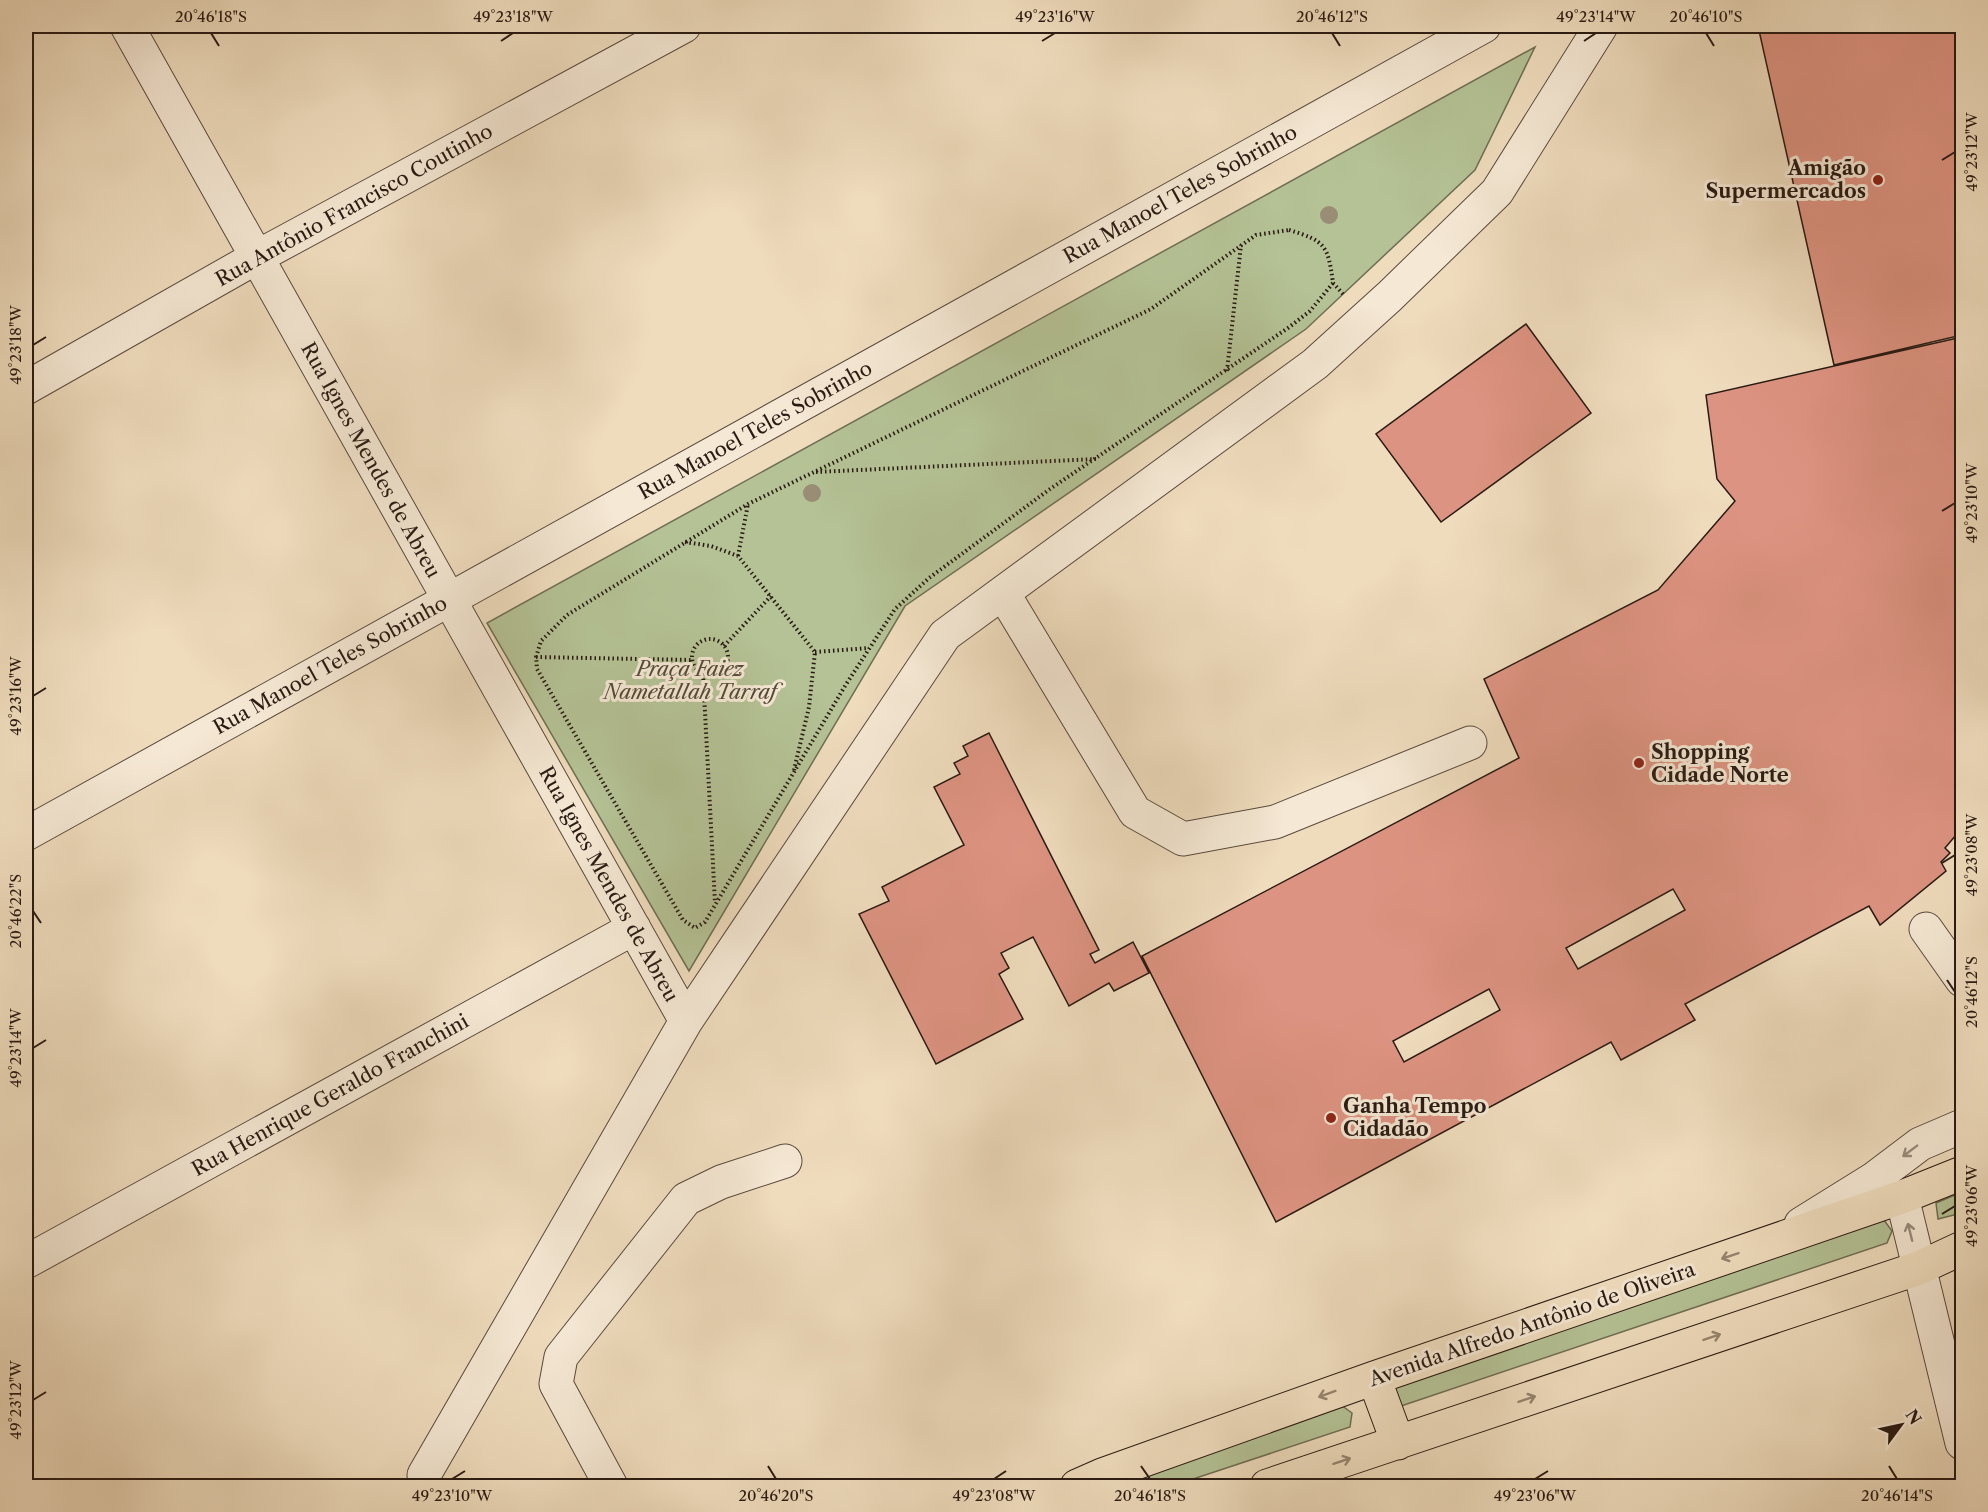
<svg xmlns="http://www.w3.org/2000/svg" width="1988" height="1512" font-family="'Libre Caslon Text',serif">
  <rect width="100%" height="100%" fill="#efdcbd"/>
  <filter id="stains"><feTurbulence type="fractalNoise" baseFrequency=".00333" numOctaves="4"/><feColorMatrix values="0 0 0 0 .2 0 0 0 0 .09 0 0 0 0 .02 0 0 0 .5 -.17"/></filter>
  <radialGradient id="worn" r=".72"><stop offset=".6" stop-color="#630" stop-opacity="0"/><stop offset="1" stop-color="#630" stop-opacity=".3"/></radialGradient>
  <path fill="#b4c295" stroke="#6e6e54" stroke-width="1.5" d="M1535,47L1475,170L1306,329L905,606L689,971L487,623Z
    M1962,1192V1213L1938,1219L1936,1203Z
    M1881,1216L1892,1231L1887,1243L1401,1406L1394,1386Z
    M1337,1402L1352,1413L1350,1427L1172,1486H1090Z"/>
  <path fill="#dd9381" stroke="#291a13" stroke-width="1.5" fill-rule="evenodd" d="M1758,26H1962V335L1834,365Z
    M1526,324L1591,413L1441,522L1376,434Z
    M1962,337V828L1945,848L1950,853L1941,862L1946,871L1880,925L1869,906L1685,1004L1695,1020L1621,1060L1611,1042L1276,1222L1142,956L1519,758L1484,679L1658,590L1735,501L1717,479L1706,395ZM1673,889L1685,910L1578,969L1566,948ZM1489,989L1500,1010L1404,1062L1393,1041Z
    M989,733L1099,950L1090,954L1095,963L1133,942L1149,973L1114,991L1109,983L1069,1006L1033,937L1001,953L1009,968L999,974L1023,1019L936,1064L859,914L889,901L882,887L964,845L934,787L960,774L954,763L968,756L963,746Z"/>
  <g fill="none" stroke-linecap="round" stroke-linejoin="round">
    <defs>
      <path id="minor" d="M127,26L686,1021
        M26,388L257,257L684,26
        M1003,593L1135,812L1183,839L1275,822L1470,743
        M26,834L1484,26
        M1926,929L1962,980
        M1902,1197L1962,1443
        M1801,1224L1875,1178L1920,1144L1962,1126
        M26,1262L634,928
        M426,1486L424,1475L686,1021L945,635L1315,364L1390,296L1497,192L1601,26
        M611,1486L556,1384L561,1357L686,1199L721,1182L785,1161"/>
      <path id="major" d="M1374,1378L1398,1443
        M1077,1486L1102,1475L1374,1378L1902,1197L1962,1173
        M1267,1486L1919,1268L1962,1248"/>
    </defs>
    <use href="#minor" stroke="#5a4a3e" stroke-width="35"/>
    <use href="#major" stroke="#291a13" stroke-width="35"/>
    <path stroke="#291a13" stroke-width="4" stroke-dasharray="1.5 3" stroke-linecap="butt" d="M1289,230C1326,241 1328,246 1333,283L1310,311L1288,328L1050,489L929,578L895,609L845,686L705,922L695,928L683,920L537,669L536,657L541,641L567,615L748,504L1151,309L1256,235Z
      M1333,283L1343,294
      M1227,371L1241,245
      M816,472L1096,459
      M685,542L711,546L738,556L815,652L809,707L794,770
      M738,556L748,504
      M692 657a18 18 0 1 1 36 0a18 18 0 1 1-36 0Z
      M724,646L771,596
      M815,652L869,648
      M536,657L692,660
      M703,674L715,903"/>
    <use href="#minor" stroke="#f5e8d4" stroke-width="33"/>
    <use href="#major" stroke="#efdcbd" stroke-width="33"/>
  </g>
  <g fill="#998d75">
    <circle cx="1329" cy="215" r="9"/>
    <circle cx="812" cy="493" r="9"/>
  </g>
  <defs><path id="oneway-shaft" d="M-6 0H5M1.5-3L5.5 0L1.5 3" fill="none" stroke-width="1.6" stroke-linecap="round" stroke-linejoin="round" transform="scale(1.5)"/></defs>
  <g stroke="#998b7d">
    <use href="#oneway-shaft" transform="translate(1910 1151) rotate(143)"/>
    <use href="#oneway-shaft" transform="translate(1910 1232) rotate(-104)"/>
  </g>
  <g stroke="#968570">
    <use href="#oneway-shaft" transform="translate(1730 1256) rotate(161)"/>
    <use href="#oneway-shaft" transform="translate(1712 1337) rotate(-19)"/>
    <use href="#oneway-shaft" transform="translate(1327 1394) rotate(160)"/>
    <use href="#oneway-shaft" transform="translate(1527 1399) rotate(-19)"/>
    <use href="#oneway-shaft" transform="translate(1342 1461) rotate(-18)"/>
  </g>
  <path fill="none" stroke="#291a13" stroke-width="2" d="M211,33L219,46M1332,33L1340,46M1706,33L1714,46M501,41L513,33M1042,41L1055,33M1584,41L1596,33M1942,160L1955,152M33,345L46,337M1942,511L1955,503M33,696L46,688M1942,863L1955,855M33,911L41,923M1947,980L1955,992M33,1048L46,1040M1942,1214L1955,1206M33,1400L46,1392M768,1466L776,1479M1141,1466L1150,1479M1889,1466L1897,1479M452,1479L465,1471M994,1479L1006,1471M1535,1479L1548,1471"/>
  <g fill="#8f2418" stroke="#f5e8d4" stroke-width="2">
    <circle cx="1878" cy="180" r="6"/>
    <circle cx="1639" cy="763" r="6"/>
    <circle cx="1331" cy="1118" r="6"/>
  </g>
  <g text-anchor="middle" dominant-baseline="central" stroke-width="6" stroke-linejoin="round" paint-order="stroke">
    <g font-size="20" font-weight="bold" fill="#291a13" stroke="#f5e8d4" text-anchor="start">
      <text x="1866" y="168" text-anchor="end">Amigão<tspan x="1866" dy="23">Supermercados</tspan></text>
      <text x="1651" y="752">Shopping<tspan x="1651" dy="23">Cidade Norte</tspan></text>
      <text x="1343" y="1106">Ganha Tempo<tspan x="1343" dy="23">Cidadão</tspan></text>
    </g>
    <g font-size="20" fill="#291a13" stroke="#f5e8d4">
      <text transform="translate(1180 194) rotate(-29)">Rua Manoel Teles Sobrinho</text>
      <text transform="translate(354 205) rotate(-29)">Rua Antônio Francisco Coutinho</text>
      <text transform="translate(755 430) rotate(-29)">Rua Manoel Teles Sobrinho</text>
      <text transform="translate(371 460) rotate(61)">Rua Ignes Mendes de Abreu</text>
      <text transform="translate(330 665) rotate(-29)">Rua Manoel Teles Sobrinho</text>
      <text transform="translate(609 884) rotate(61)">Rua Ignes Mendes de Abreu</text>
      <text transform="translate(330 1095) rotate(-29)">Rua Henrique Geraldo Franchini</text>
      <text transform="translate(1532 1324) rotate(-19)">Avenida Alfredo Antônio de Oliveira</text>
    </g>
    <g font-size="20" font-style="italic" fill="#534c3a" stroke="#f5e8d4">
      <text x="690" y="669">Praça Faiez<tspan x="690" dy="23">Nametallah Tarraf</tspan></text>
    </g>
  </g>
  <rect width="1988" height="1512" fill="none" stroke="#efdcbd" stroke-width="66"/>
  <g transform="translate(1901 1425) rotate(57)" stroke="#f5e8d4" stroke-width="4.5" paint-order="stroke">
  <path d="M0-4.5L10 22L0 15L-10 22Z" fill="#291a13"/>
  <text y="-9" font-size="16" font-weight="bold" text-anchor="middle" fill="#291a13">N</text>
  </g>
  <rect x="33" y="33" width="1922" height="1446" fill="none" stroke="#291a13" stroke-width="2"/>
  <g font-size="15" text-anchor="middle" fill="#291a13">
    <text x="211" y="22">20°46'18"S</text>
    <text x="513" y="22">49°23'18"W</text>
    <text x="1055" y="22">49°23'16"W</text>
    <text x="1332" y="22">20°46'12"S</text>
    <text x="1596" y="22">49°23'14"W</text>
    <text x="1706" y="22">20°46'10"S</text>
    <text transform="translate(1972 152) rotate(-90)" y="5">49°23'12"W</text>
    <text transform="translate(16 345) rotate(-90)" y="5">49°23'18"W</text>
    <text transform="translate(1972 503) rotate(-90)" y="5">49°23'10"W</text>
    <text transform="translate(16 696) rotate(-90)" y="5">49°23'16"W</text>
    <text transform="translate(1972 855) rotate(-90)" y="5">49°23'08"W</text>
    <text transform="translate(16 911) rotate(-90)" y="5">20°46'22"S</text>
    <text transform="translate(1972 992) rotate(-90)" y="5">20°46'12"S</text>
    <text transform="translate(16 1048) rotate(-90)" y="5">49°23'14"W</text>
    <text transform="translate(1972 1206) rotate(-90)" y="5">49°23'06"W</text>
    <text transform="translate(16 1400) rotate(-90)" y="5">49°23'12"W</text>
    <text x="452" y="1501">49°23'10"W</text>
    <text x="776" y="1501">20°46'20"S</text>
    <text x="994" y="1501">49°23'08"W</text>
    <text x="1150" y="1501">20°46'18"S</text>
    <text x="1535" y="1501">49°23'06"W</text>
    <text x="1897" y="1501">20°46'14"S</text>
  </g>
  <rect width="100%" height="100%" filter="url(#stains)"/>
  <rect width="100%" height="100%" fill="url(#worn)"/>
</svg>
